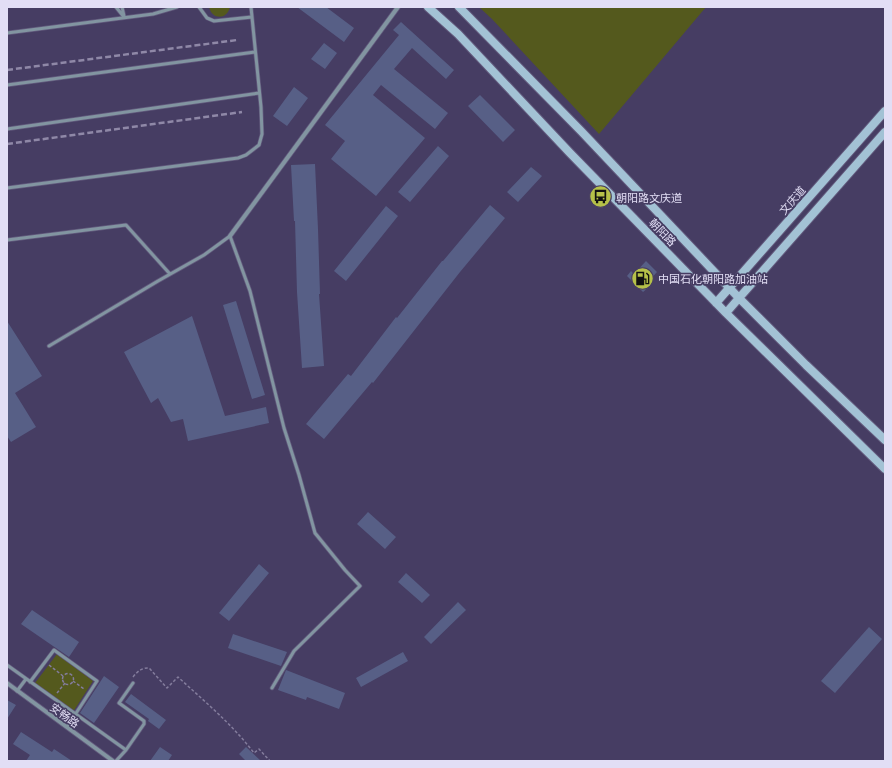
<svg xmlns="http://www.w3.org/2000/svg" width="892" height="768" font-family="'Noto Serif','Noto Sans SC',serif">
  <rect width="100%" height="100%" fill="#463d63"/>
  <path fill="#54591d" d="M209,7H230C227,20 212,20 209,7Z
    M479,7H706L599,134L492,19Z
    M57,654L93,681L73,712L35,683Z"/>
  <path fill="#575f86" d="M297,7H326L354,28L344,42Z
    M401,22L454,70L446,79L412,48L394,69L448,113L435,129L381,85L373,95L425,138L376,196L331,159L345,141L325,125L399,35L393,30Z
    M324,43L337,53L325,69L311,59Z
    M294,87L308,98L287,126L273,116Z
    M480,95L515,130L503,142L468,106Z
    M438,146L449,156L410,202L398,192Z
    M315,164L318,229L320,294H319L324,366L302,368L297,292L295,221H294L291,165Z
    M531,167L542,176L518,202L507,192Z
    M490,205L505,218L460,272L373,383L372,382L324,439L306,424L348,374L351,376L396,317L397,318L442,261H443Z
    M386,206L398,216L346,281L334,271Z
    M646,261L657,272L646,284L649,287L643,292L627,276L631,271L634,274Z
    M236,301L265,395L252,399L223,305Z
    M192,316L225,416L266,407L269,423L188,441L183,419L171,422L158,398L151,403L124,352Z
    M7,321L42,376L15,393L36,427L11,442L7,436Z
    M368,512L396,537L385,549L357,524Z
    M259,564L269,573L229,621L219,613Z
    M406,573L430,595L422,603L398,582Z
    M458,602L466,610L431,644L424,637Z
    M32,610L79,642L69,657L21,624Z
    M869,627L882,639L835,693L821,681Z
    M233,634L287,652L281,666L228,648Z
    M403,652L408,661L361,687L356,678Z
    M286,670L345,693L339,709L307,697L306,700L278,690Z
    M104,676L119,687L94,723L80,713Z
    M131,694L166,720L159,729L148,721L149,719L125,702Z
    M7,700L16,705L7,719Z
    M21,732L52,752L54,749L72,761H26L30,755L13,744Z
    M160,747L172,755L168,761H150Z
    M246,747L261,761H246L239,754Z"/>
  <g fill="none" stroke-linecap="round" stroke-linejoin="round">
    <defs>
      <path id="lane" d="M116,7L124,17
        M122,7L124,16
        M199,7L207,18L214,21L252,17
        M7,33L153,14L177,7
        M7,85L255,52
        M7,129L259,93
        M7,188L238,158L246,155L259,145L262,134L261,107L251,7
        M7,240L126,225L170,274
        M49,346L158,281L204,255L230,236L250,291L284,428L299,475L315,533L345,570L360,586L294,651L272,688
        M7,665L126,750
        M30,682L54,650L97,681L67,727
        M17,691L26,679
        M116,761L126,750L144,724V721L119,703L133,683"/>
      <path id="street" d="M230,236L398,7
        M7,683L113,761"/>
      <path id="secondary" d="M428,7L458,34L570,153L726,313L885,469
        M459,7L581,131L739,298L806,365L885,440
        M716,303L885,111
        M726,313L739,298L885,132"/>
    </defs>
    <use href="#lane" stroke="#625a7d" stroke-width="4.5"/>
    <use href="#street" stroke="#625a7d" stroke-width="5.5"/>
    <use href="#secondary" stroke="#625a7d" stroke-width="10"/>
    <path stroke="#837c9c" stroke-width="1.5" stroke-dasharray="3 2" stroke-linecap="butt" d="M49,665L63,676
      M62.5 679a5.5 5.5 0 1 1 11 0a5.5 5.5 0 1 1-11 0Z
      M133,677C138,671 141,668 149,668L167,688L178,677C204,701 232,724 254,753L259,749L270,761
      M73,681L84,689
      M57,693L65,683"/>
    <use href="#lane" stroke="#8295a1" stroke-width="3"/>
    <use href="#street" stroke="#8295a1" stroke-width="4"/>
    <use href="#secondary" stroke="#a3c2d5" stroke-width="8"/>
    <path stroke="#8f88a7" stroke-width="2.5" stroke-dasharray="6 3" stroke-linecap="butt" d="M7,70L237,40
      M7,144L242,112"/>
  </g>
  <defs>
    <symbol id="bus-disc" viewBox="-11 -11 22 22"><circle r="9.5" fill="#b6c149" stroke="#463d63"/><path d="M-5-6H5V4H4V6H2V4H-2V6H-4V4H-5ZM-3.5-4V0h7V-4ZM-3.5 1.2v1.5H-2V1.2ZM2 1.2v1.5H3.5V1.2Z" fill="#111"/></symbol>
    <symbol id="fuel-disc" viewBox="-11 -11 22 22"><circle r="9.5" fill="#b6c149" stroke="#463d63"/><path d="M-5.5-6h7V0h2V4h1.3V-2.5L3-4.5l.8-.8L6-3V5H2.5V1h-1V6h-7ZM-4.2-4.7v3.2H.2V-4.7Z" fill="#111"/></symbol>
  </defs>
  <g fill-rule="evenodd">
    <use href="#bus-disc" x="588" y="184" width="25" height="25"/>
    <use href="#fuel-disc" x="630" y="266" width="25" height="25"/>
  </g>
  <g text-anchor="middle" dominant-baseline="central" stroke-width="3.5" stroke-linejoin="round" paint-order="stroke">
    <g font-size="11" fill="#e2def5" stroke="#463d63" text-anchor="start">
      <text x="616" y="197">朝阳路文庆道</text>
      <text x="658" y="278">中国石化朝阳路加油站</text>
    </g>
    <g font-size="11" fill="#e2def5" stroke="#463d63">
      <text transform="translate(792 200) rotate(-49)">文庆道</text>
      <text transform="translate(663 232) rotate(46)">朝阳路</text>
      <text transform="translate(65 715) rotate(36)">安畅路</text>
    </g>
  </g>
  <rect width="892" height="768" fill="none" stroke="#e2def5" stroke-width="16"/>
</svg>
